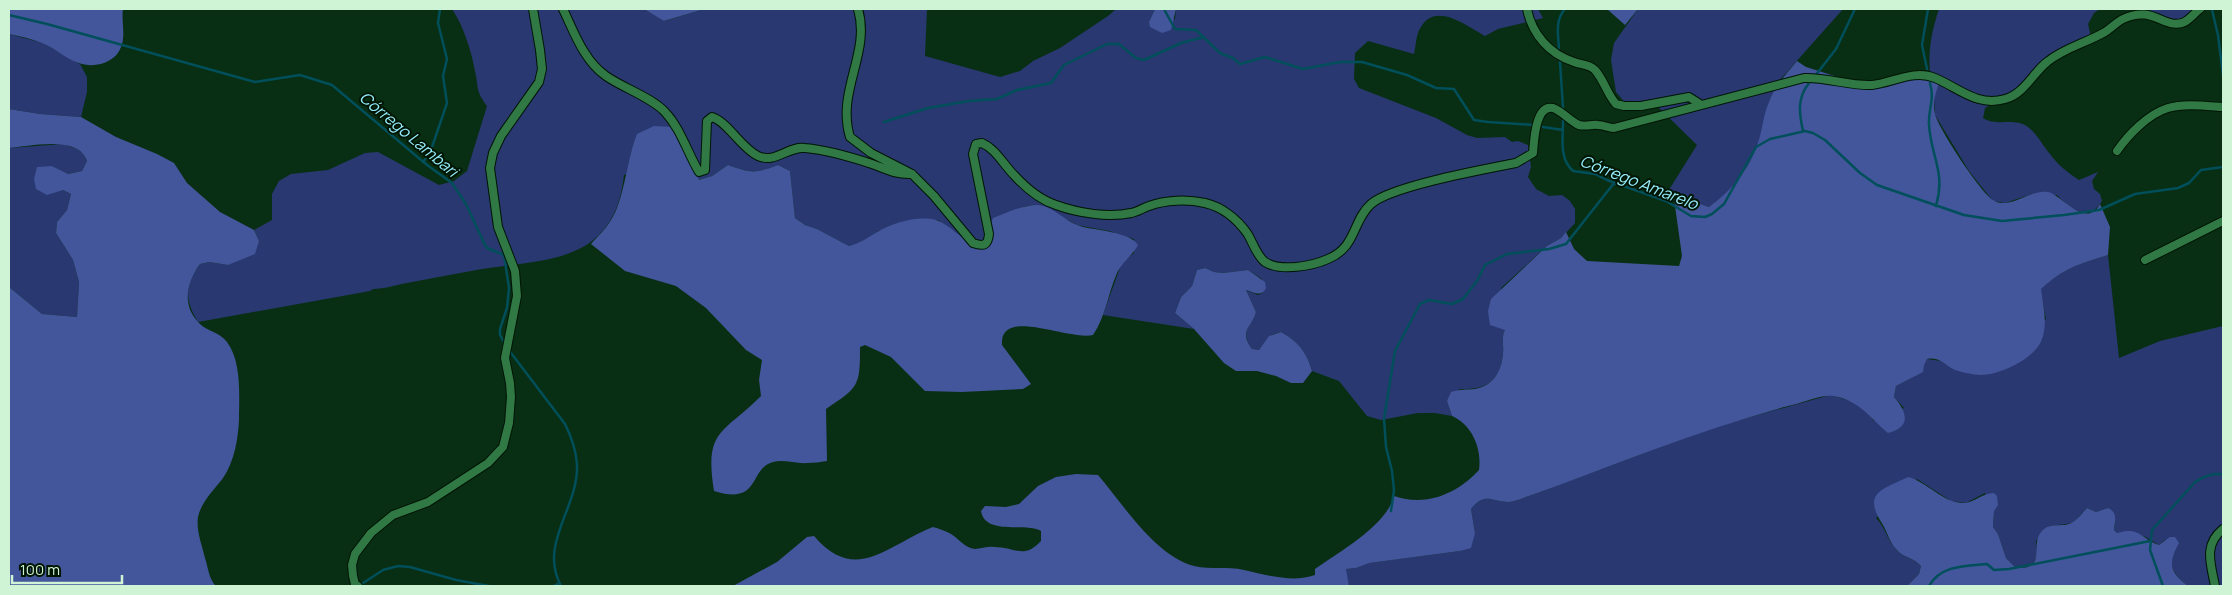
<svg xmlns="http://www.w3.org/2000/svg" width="2232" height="595" font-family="Manrope,sans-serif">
  <rect width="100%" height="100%" fill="#082f14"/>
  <path fill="#293870" d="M452,9H644L665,21L704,9H927L925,56L1000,77L1020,71L1033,61L1060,48L1108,16L1116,9H1155L1149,22L1175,19L1176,9H1538L1543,18L1498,29L1485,36C1468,27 1436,1 1421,27C1416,33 1416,46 1414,54L1368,41L1355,53L1354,79L1359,88L1436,118L1467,135L1477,138L1505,137L1512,142L1518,141L1528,145L1531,167L1528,177L1536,189L1549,196L1562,195L1570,201L1575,209V223L1561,238L1547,246L1501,288L1505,330C1501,337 1504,345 1503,353C1501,381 1486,390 1460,389L1447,401L1452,416L1435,413H1418L1381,420L1367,416L1339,381L1312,371C1307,353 1299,342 1281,332L1271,335L1259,350L1252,349C1239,330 1251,328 1256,312L1246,290L1258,295L1263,293L1262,279L1248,270L1223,273L1214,272L1205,268L1197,270L1192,286L1181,297L1175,313L1194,329L1103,315L1122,262L1134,253V239L1109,231L1077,225L1041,205L1026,206L994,218L983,240L975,245L965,241L938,220L878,231L863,243L849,246L817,229L805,225L795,218L790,171L778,165C754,174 751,173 728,165L712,176L699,180L688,153L624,175C614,268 541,258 471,271C449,275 428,279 407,283C396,285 384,289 373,289L370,291L198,322C184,299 185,286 200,264L209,262L228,265L259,241L254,230L272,220V194L279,181L291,174L328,170L365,153L378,152L439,185L454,181L467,171L487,106C475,90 479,88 475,71C471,50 464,27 452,9Z
    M1638,9H1843L1779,81L1755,154L1741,177L1724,197L1709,207L1667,193L1697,145L1655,104L1640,110L1627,105L1616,92L1611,60L1614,43Z
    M1939,9H2100L2094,13L2088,24L2091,37L2075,43L2019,87L1985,108L1983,118C1997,127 2014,117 2028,127C2038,135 2042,145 2050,154C2058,165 2068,173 2079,180L2098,172L2092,181L2094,189L2100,194L2102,201C2089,223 2070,209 2057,195L2032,194L2005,203L1993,201L1969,171L1935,115L1934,97L1940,81L1931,80C1927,54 1931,33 1939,9Z
    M2139,9H2194L2179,22Z
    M9,34L43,43L80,64L87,77V92L81,117L40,114L9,109Z
    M63,144C74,148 83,149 87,161L82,171L67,174L52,166L63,190L71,194L67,210L57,222L56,233L73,260L79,282L77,317L42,314L9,287V148Z
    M2108,255L2119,358L2160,341L2223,326V586H2188C2177,578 2165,564 2175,550L2165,540L2159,545L2144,536L2117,533L2114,530L2115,523L2108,508L2096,512L2087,508L2073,523L2051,526L2036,541C2038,558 2036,569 2016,568L2006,558L1998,534L1993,527L1994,511L1985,493L1966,503L1951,501L1917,479L1876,518C1885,527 1887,539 1895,548C1902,558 1913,557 1921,566L1919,574L1907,586H1349L1345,569L1356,568L1368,563L1460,551L1475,533L1471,509C1485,492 1490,501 1508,502C1515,502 1522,498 1529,496L1711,428L1830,395L1851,401L1864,408L1874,421L1904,408L1894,397L1896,386L1911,378L1927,359L1941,361L1952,368L2046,319L2040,289C2064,268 2079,264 2108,255Z"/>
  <path fill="#43569b" d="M9,9H123C121,21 126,35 121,47C116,62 95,69 79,63C66,59 55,48 42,43C32,39 20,36 9,34Z
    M644,9H704L664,21Z
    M1155,9H1176L1171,30L1162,33L1150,27L1149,22Z
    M1607,9H1638L1625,25Z
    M1797,61L1806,67L1857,83L1885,82L1930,73L1931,80L1940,81C1936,92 1932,102 1935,114C1938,128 1981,193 1993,200C2009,211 2030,189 2048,192C2062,195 2086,230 2100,204L2110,227L2108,255C2079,264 2064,268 2041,289C2043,306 2048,323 2042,339C2036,358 2000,375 1981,375C1974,375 1958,372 1951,368C1943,363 1938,357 1927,359L1924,365L1923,372L1896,386L1894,397C1907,412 1912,427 1888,433C1869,417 1859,400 1833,396C1822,394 1799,404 1788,406C1699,430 1615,465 1529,496C1522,498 1515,502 1508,502C1490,501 1485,492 1471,509L1475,533L1471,548L1460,551L1369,563L1356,568L1346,569L1349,586H733L777,562L807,537L814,536C856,585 887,545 933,527C940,529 946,531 951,534C959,539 965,548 975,549C981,549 988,546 994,547C1016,547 1023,560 1041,541V531C1026,522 985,536 981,511L985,506L1006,507L1019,504L1038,486L1056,477L1076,474L1098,475C1124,505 1154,555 1194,566C1211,570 1227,566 1244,570C1266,575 1293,583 1315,575V569C1339,552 1387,525 1394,496C1426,507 1457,494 1479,470C1482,448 1472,425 1452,416L1447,401L1451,392C1460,389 1467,390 1475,389C1493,386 1502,371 1503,353C1504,345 1501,337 1505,330L1490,325L1488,311L1491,299L1547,246L1561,238L1566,232L1574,249L1587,261L1679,266L1682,256L1674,199L1677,196L1709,207C1734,189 1752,166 1760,136C1763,125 1764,113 1769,102C1775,86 1786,74 1797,61Z
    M9,109L40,114L81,117L116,137L157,154L174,163L187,183L220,212L254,230L259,241L255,254L228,265L209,262L200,264C187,282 181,305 199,323C206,331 220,332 227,342C242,362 239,397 239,420C238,440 234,462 223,478C214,490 201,502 198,517C196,531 202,545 205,558C208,567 209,580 216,586H9V287L42,314L77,317L79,282L73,260L56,233L57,222L67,210L71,194L63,190L47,195L36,189L34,179L37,167L52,166L68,174L82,171L87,161C79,135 30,146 9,148Z
    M654,126L672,127L688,153L699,180L712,176L728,165C751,173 754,174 778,165L790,171L795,218L805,225L817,229L849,246C861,243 867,238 877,232C892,223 918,215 936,220C949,224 962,240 975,245L983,240L993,218C1008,212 1023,205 1038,205C1053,206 1066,222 1080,226C1096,231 1129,231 1138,245C1132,256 1123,261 1117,273C1108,293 1106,316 1093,335C1071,340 1015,314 1004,334C1002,336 1002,342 1002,345L1031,384L1023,389L962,392L925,391L891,357L865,345L860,347C860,386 859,387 826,409L827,461C820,462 814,463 807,463C797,464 783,459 773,462C749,468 761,506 714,491C704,429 723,434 761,396L759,380L762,360L746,350L706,308L676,286L625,271L591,244C598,236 606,229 611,220C624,201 627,159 637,134Z
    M1205,268L1214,272L1223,273L1248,270L1265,282L1266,288C1261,298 1254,292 1246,290L1256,312C1252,328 1238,330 1252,349L1259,350L1269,336L1281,332C1299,342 1307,353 1312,371L1303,383H1291L1276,376L1257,371H1236L1224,363L1194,329L1175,313L1181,297L1192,286L1197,270Z
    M1908,477C1928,482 1943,504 1965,503C1975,502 1982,493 1994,493L1997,496L1998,505L1994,511L1993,527L1998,534L2006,558L2016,568C2049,570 2028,543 2043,530C2051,522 2065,528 2073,522C2078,519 2083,512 2087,508L2096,512L2108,508C2118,513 2115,520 2114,530L2117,533C2140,526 2140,538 2159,545L2170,537H2175L2179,543C2168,563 2169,572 2188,586H1907L1919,574L1921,566C1913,557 1903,558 1896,549C1890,543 1887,532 1883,525C1862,493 1881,490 1908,477Z"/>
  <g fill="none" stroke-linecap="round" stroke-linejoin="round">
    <path stroke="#004f5a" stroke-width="2.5" d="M1164,9L1175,29L1196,30L1220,53L1233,58L1240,64L1265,57L1303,69L1340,62H1362L1407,75L1436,88L1454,89L1474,120L1488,122L1534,125
      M2212,10L2218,35L2223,75
      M9,15L47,24L255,82L300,75L332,85L427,165L452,183L466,204L484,243L487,248L504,255L509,288L507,308L500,329V335L505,344
      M1559,48C1558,34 1555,20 1565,9
      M1560,62L1563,108
      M1927,69L1922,45L1928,9
      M1815,76L1836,49L1855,9
      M1930,83C1935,100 1928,109 1929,125C1931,157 1946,172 1936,206
      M2223,87V89
      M1563,121C1563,138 1559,159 1573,171L1595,174L1607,180L1666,201L1691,216L1705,217L1712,214L1724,204L1756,147L1770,139L1805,131L1813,133L1825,140L1860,173L1877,185L1964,215L2002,221L2064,215L2099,210L2135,194L2178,188L2189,183L2201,170L2223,167
      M884,122L928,108L969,101L997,99L1017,90L1051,83L1064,65L1107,44H1119L1136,58L1144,60L1181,43L1204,37
      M1543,127L1563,130
      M1803,131C1799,113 1797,98 1809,83
      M423,162L430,153L447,103L443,76L447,59L438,23L440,9
      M508,349L565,424C571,436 576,451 577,464C579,508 538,543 561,586
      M1391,511L1394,490L1392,471L1386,447L1384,419L1395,351L1420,304L1429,300L1452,304L1463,299L1477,281L1485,265L1507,254L1549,249L1566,244L1614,183
      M360,585L383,570L398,566L410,567L456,580L489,586
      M554,586L559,583
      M1929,586C1941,565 1965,566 1987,564L1994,570L2009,569L2150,541
      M2163,586L2150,550L2152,530L2195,482C2202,477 2215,472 2223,475"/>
    <defs>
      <path id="street" d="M563,9C574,32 584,61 606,76C623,88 651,97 665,112C681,129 687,152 699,172L705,170L707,121L712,117C728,122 741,148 758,156C775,164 788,146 805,148C827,150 851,157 872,164C886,169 896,175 912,174
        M858,9C871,53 836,91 850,137L871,153L912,174L934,196L973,243C984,247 988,245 989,234L973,154L976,144L982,143C996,149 1003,164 1014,175C1025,187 1040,200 1056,205C1078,213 1109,218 1131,213C1137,212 1143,208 1149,206C1165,200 1187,199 1205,203C1222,207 1237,219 1247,233C1253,242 1256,255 1265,262C1281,272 1312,266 1328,259C1357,247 1352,221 1371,204C1391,186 1486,169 1516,163L1533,153C1534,143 1535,104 1553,108C1562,111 1570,121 1579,125C1587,127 1591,124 1598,125C1604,125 1608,128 1614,128L1804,78C1827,77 1848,86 1872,85C1892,83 1914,69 1935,78C1959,88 1977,107 2005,99C2024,94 2033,73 2047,62C2064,48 2086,43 2105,32C2111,28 2117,22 2123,19C2153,5 2162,28 2182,23C2189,21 2194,13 2200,9
        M1527,9C1532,34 1549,54 1574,62C1582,65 1589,64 1595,70C1604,80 1607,94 1616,104L1624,106H1641L1689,97L1700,104
        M2117,151C2128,135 2148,114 2168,108C2184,103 2207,106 2223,107
        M2145,260L2223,221
        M358,586L355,584L353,576L352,565L355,554L371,533L393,515L428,502L488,463L503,447L509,423L511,397L510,383L505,358L517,296L515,271L498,227L490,168L493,153L501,136L539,82L542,69L540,50L533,9
        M2215,586C2211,564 2203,545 2223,529"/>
    </defs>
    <use href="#street" stroke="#011405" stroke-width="10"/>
    <use href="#street" stroke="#307844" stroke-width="8"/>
  </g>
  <g text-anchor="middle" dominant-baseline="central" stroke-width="4" stroke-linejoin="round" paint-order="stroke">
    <g font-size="16" font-style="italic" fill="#96edfd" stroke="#001503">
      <text transform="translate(409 134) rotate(40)">Córrego Lambari</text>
      <text transform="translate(1639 182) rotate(21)">Córrego Amarelo</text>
    </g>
  </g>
  <rect width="2232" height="595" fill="none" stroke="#cff3d5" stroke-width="20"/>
  <path d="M12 575v8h110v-8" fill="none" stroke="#cff3d5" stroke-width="2.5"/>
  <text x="20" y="575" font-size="15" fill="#cff3d5" stroke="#001503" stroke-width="4" paint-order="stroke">100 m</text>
</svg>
